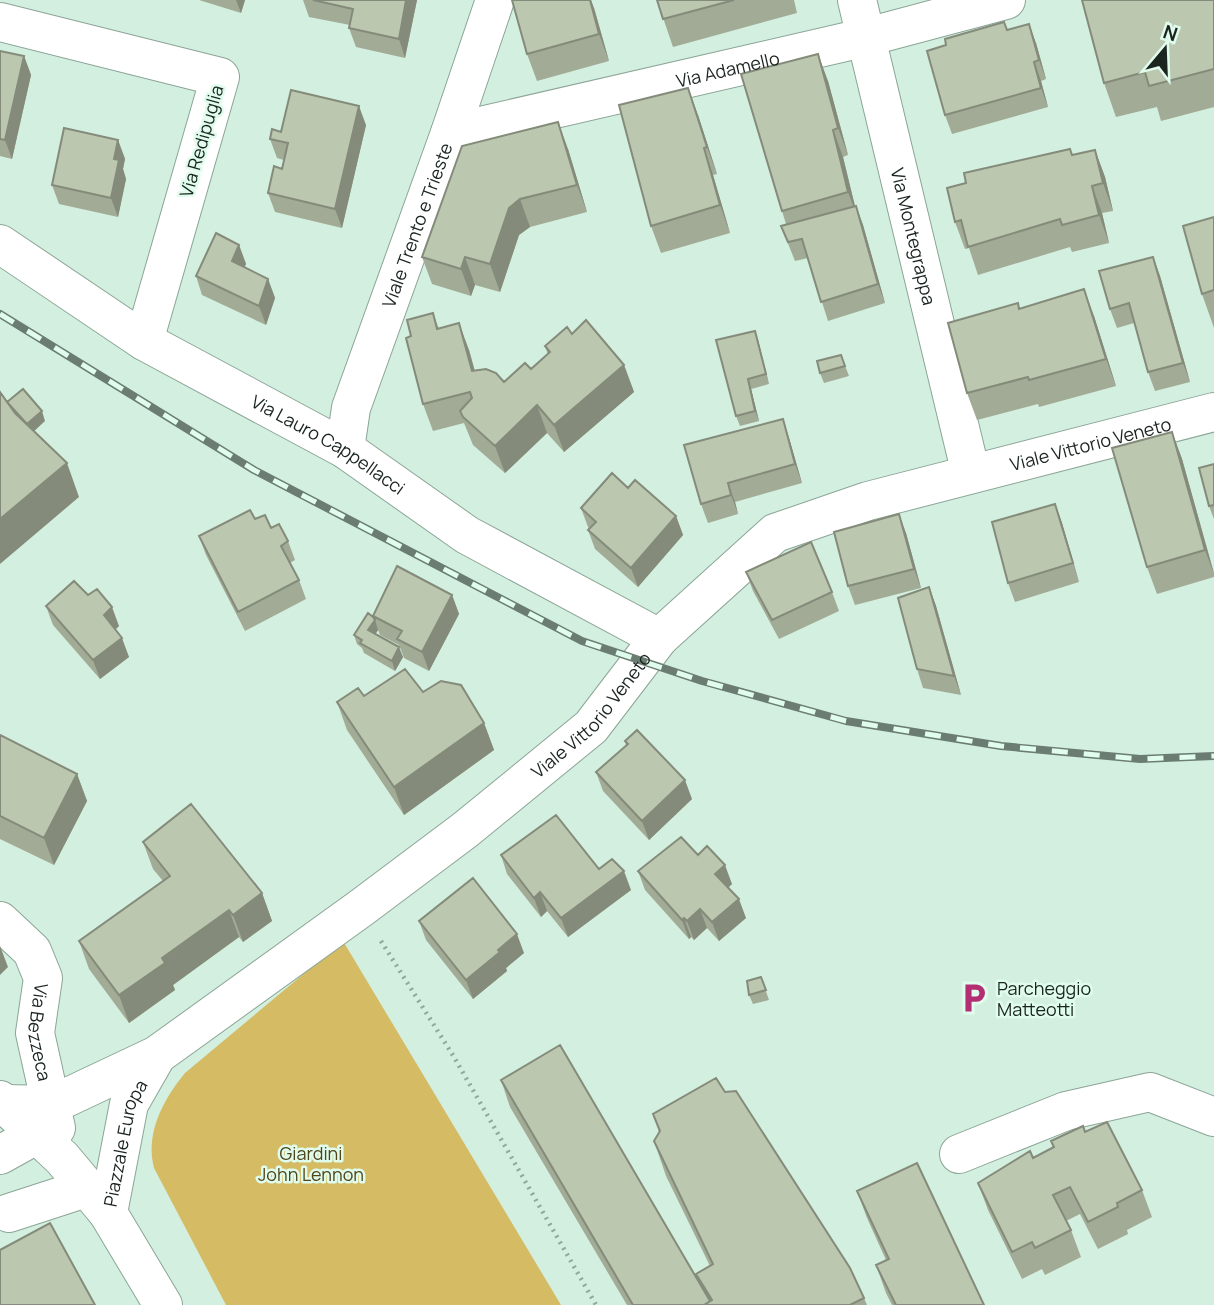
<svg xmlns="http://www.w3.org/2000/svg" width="1214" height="1305" font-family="Manrope,sans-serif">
  <rect width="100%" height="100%" fill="#d3efdf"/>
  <path fill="#d4bb64" d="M343,941L561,1305H226L154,1168C145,1133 163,1100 185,1073Z"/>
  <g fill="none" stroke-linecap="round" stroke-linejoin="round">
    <defs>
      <g id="minor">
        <path id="s1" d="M857,0L971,474"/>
        <path d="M0,22L220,77L144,341"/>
        <path id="s2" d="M450,133L867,37L1006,0"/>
        <path id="s3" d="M0,244L144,341L345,449L467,535L659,638"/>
        <path id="s4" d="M345,449L351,408L450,133L495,0"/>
        <path id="s5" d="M0,921L32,951L43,978L35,1033L56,1128"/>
        <path d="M0,1100L62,1158L108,1213L163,1305"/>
        <path id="s6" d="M5,1104L51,1105L157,1055L361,908L465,830L591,727L659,638L775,533L868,501L1214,412"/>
        <path d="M959,1154L1066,1111L1150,1092L1214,1117"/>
        <path d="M0,1155L36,1135"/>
        <path d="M9,1213L86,1188"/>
        <path id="s7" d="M108,1213L129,1104L157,1055"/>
      </g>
    </defs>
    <use href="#minor" stroke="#8ba597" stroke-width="40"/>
    <path stroke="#91a79b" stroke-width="4.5" stroke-dasharray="2 5" stroke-linecap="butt" d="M381,941L454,1057L596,1305"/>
    <use href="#minor" stroke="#fff" stroke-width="38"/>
    <defs>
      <path id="rail" d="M0,314L254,470L582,641L702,681L846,721L1001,746L1140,759L1214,756"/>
    </defs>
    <use href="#rail" stroke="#6b7d73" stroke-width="8"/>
    <use href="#rail" stroke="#e0fcec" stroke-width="5" stroke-dasharray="16" stroke-linecap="butt"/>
  </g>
  <path fill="#a2ab96" d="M199,0H245L241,13Z
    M303,0H417L405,58L356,47L349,28L350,25L309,17Z
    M657,0H794L797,13L673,47Z
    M1214,0V107L1161,121L1157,107L1116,117L1104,83Z
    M594,8L609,61L537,81L527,54Z
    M1007,30L1036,43L1046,79L1041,81L1048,107L952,134L945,115Z
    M0,51L24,56L31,75L12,159L0,156Z
    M828,81L848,155L843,157L855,206H856L863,225L885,303L828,321L808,258L795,261L781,226L786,224L782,211Z
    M698,115L717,174L713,175L730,233L661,253L651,226Z
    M366,125L342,228L275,212L268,193L282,169L284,160L277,158L270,139L281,132Z
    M118,140L125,159L123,169L126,179L118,217L59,204L52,185Z
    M568,149L587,212L530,227L519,235L500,292L475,285L471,296L432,284L422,257Z
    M1070,149L1072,155L1095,150L1105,177L1113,211L1102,213L1109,243L1072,252L1070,247L978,275L969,248L965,249L955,222L966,183Z
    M1214,217V328L1202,294Z
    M239,245L246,264L244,267L268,279L275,298L266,325L202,295L196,276Z
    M1153,257L1160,276L1190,382L1155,391L1148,372L1134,323L1117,328L1110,309Z
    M1018,303L1019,309L1094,316L1116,386L1039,407L1038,404L977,420L967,393Z
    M433,313L439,329L469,350L475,371L504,382L531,369L548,355L545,346L572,334L624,365L634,392L564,452L547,433L505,473L473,445L464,423L433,431L423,404Z
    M758,340L769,384L751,389L759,421L740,426L736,416Z
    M841,355L849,376L824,383L820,373Z
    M1172,432L1182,459L1214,573V577L1157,594L1147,567Z
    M789,438L802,483L735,502L738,514L708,523L701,504Z
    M1214,464V519L1209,506Z
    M628,488L676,516L683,535L638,587L595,549L588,530L590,529L588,527L581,508Z
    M1055,504L1062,523L1079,582L1015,602L1008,583Z
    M255,519L271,528L288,541L295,560L290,563L299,580L306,599L245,631L206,555L199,536Z
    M906,533L921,588L855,605L848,586Z
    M746,572L832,592L839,611L779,639L753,591Z
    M929,587L936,606L961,695L923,688L917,669Z
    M452,595L459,614L429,671L404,658L399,645L380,635L378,630L375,634L403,657L395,671L364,653L362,648L357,644L354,635L373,617Z
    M46,606L119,626L115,629L129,657L100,679L53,625Z
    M423,692L484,723L494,750L404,815L347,730L337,702L364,696Z
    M0,735L77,774L87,801L54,865L0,839Z
    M625,741L692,799L649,840L603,791L596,772L626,746Z
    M143,842L262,893L272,921L243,942L239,937L173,985L175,990L129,1023L89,969L79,941L163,881L153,869Z
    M501,855L599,869L631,890L568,937L547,911L541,917L507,874Z
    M698,855L732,884L728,888L746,918L719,941L707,928L694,940L691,937L689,939L645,890L638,871Z
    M419,921L524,953L506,968L507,971L473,999L426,940Z
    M761,977L769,1000L753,1004L749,995Z
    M501,1080L699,1282L696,1274L710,1266L666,1176L654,1141L659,1132L653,1114L725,1092L864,1298L867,1305H627L510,1107Z
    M1085,1132L1142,1190L1152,1217L1127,1230L1128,1234L1098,1249L1080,1214L1066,1221L1071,1230L1081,1257L1045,1275L1042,1269L1022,1279L988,1210L978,1183L1033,1158L1053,1148L1051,1141Z
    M857,1191L984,1305H892L886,1293L876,1265L886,1260L867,1218Z"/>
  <path fill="#848b7a" d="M236,0H245L241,13Z
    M406,0H417L405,58L399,39Z
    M590,0H591L594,8L609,61L599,34Z
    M1029,24L1036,43L1046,79L1039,60Z
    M818,54L828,81L848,155L838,128Z
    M24,56L31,75L12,159L5,140Z
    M1034,62L1041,81L1048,107L1041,88Z
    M688,88L698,115L717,174L707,147Z
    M359,106L366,125L342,228L335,209Z
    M558,122L568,149L587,212L577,185Z
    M833,130L843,157L858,219L848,192Z
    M118,140L125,159L123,169L126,179L118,217L111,198L114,159Z
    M704,148L713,175L730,233L720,205Z
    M1095,150L1105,177L1113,211L1103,183Z
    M1092,186L1102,213L1109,243L1099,215Z
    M520,199L530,227L519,235L500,292L490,264L509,208Z
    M856,206L863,225L885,303L878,284Z
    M239,245L246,264L238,280L232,261Z
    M465,257L475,285L471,296L461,269Z
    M1153,257L1160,276L1190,382L1183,363Z
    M268,279L275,298L266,325L259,306Z
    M1084,289L1094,316L1116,386L1106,359Z
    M459,323L469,350L482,399L472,371Z
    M755,331L758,340L769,384L766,374Z
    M624,365L634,392L564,452L554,425Z
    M748,379L751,389L759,421L755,411Z
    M537,405L547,433L505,473L495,446Z
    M42,411L45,421L30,435L27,425Z
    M783,419L789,438L802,483L795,464Z
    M1172,432L1182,459L1214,574L1205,550Z
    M67,463L79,497L0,564V519Z
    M728,483L735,502L738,514L731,495Z
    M1055,504L1062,523L1079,582L1073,563Z
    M899,514L906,533L921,588L914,569Z
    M676,516L683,535L638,587L631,568Z
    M929,587L936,606L961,695L954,676Z
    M452,595L459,614L429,671L422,652Z
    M112,607L119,626L111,634L104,615Z
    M375,620L378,630L372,640L368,630Z
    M122,638L129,657L100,679L93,660Z
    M399,647L403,657L395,671L392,661Z
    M484,723L494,750L404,815L394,787Z
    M77,774L87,801L54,865L44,838Z
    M685,780L692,799L649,840L642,821Z
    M725,865L732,884L722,893L715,874Z
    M624,871L631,890L568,937L561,918Z
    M540,892L547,911L541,917L534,898Z
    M262,893L272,921L243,942L233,915Z
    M739,899L746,918L719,941L712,922Z
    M700,909L707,928L694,940L687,921Z
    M229,910L239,937L173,985L175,990L129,1023L119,995L162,958Z
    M684,918L691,937L689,939L682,920Z
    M517,934L524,953L506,968L507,971L473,999L466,980Z
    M0,946L8,967L0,975Z"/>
  <path fill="#bcc7af" stroke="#848b7a" stroke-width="2" d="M313,0H406L399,39L349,28L353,9Z
    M512,0H590L599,34L527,54Z
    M657,0H734L663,19Z
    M1082,0H1214V69L1149,86L1145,72L1104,83Z
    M1004,22L1007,30L1029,24L1039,60L1034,62L1041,88L945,115L927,51L946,45L945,39Z
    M0,51L24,56L5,140L0,139Z
    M818,54L838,128L833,130L848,192L782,211L741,74Z
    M688,88L707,147L704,148L720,205L651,226L619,105Z
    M291,90L359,106L335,209L268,193L274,166L282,169L288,143L270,139L272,129L281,132Z
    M558,122L577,185L520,199L509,208L490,264L465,257L461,269L422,257L462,146Z
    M64,128L118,140L114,159L119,160L111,198L52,185Z
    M1070,149L1072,155L1095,150L1103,183L1092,186L1099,215L1062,225L1060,219L968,247L961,220L955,222L947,188L966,183L964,173Z
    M856,206L878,284L821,302L802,239L788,242L781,226Z
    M1214,217V290L1202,294L1183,226Z
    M216,233L239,245L232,261L268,279L259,306L196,276Z
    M1153,257L1183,363L1148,372L1129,303L1110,309L1099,271Z
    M1084,289L1106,359L1029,380L1028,377L967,393L948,323L1018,303L1019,309Z
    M433,313L437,329L459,323L472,371L486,369L496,373L504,382L525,363L531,369L550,352L545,346L567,327L572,334L586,320L624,365L554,425L537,405L495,446L463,417L460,411L472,398L470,392L423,404L406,338L411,336L407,320Z
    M755,331L766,374L748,379L755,411L736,416L716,340Z
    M841,355L845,366L820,373L817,361Z
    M23,389L42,411L27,424L7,402Z
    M0,392L15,413L67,463L0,519Z
    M783,419L795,464L728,483L731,495L701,504L684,445Z
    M1172,432L1205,550L1147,567L1112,448Z
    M1214,464V505L1209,506L1199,468Z
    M612,473L628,488L635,480L676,516L631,568L588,530L596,522L581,508Z
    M1055,504L1073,563L1008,583L992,522Z
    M250,510L255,519L265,515L271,528L279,524L288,541L281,546L299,580L238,612L199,536Z
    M899,514L914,569L848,586L834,532Z
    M811,542L832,592L772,620L746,572Z
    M397,566L452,595L422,652L397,639L402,631L373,616Z
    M74,581L88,595L97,589L112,607L104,615L122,638L93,660L46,606Z
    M929,587L954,676L917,669L898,598Z
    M368,613L373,617L375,620L368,630L399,647L392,661L360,643L362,640L354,635Z
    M405,669L423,692L441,681L461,685L484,723L394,787L337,702L358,688L364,696Z
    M637,730L685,780L642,821L596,772L628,744L625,741Z
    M0,735L77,774L44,838L0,816Z
    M191,804L262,893L233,915L229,910L162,958L165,963L119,995L79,941L170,876L143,842Z
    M556,815L599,869L612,859L624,871L561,918L540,892L534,898L501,855Z
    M681,837L698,855L707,846L725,865L715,874L739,899L712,922L700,909L687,921L684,918L682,920L638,871Z
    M473,878L517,934L498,950L500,952L466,980L419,921Z
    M761,977L766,990L749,995L747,981Z
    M560,1045L710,1301L704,1305H633L501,1080Z
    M716,1078L725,1092L736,1091L850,1268L864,1298L850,1305H704L712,1300L696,1274L713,1264L654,1141L660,1131L653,1114Z
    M1107,1122L1142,1190L1117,1203L1118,1207L1088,1222L1070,1187L1053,1195L1071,1230L1035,1248L1032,1242L1012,1252L978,1183L1030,1151L1033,1158L1054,1147L1051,1141L1083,1126L1085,1132Z
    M917,1163L984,1305H896L876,1265L889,1259L857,1191Z
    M50,1223L95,1305H0V1250Z"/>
  <defs>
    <symbol id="parking-bare" viewBox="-9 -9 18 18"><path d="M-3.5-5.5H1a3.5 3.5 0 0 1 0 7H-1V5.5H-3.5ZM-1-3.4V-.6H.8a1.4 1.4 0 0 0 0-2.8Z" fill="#b42e73" stroke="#e0fcec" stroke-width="2.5" paint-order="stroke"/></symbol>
  </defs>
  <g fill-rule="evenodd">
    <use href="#parking-bare" x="952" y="976" width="44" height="44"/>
  </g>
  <g text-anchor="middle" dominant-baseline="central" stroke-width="5" stroke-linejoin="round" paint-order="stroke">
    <g font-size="18" fill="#1b2520" stroke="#e0fcec">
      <text stroke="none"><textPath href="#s2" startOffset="285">Via Adamello</textPath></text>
      <text transform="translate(201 141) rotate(-74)">Via Redipuglia</text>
      <text stroke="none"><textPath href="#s4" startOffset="236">Viale Trento e Trieste</textPath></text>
      <text stroke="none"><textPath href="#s1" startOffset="243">Via Montegrappa</textPath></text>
      <text stroke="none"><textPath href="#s6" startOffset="1304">Viale Vittorio Veneto</textPath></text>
      <text stroke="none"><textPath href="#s3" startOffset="385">Via Lauro Cappellacci</textPath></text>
      <text stroke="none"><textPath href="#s6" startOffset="716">Viale Vittorio Veneto</textPath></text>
      <text stroke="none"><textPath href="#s5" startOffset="128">Via Bezzeca</textPath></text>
      <text stroke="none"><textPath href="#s7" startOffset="72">Piazzale Europa</textPath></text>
    </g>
    <g font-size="18" fill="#1b2520" stroke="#e0fcec" text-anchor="start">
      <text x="997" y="988">Parcheggio<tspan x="997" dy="21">Matteotti</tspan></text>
    </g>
    <g font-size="18" fill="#50441a" stroke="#e0fcec">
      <text x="311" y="1153">Giardini<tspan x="311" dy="21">John Lennon</tspan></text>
    </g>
  </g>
  <g transform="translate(1165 49) rotate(19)" stroke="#e0fcec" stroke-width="5" paint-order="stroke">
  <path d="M0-5L12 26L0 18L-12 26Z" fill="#1b2520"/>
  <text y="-10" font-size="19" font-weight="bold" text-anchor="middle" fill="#1b2520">N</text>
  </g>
</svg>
